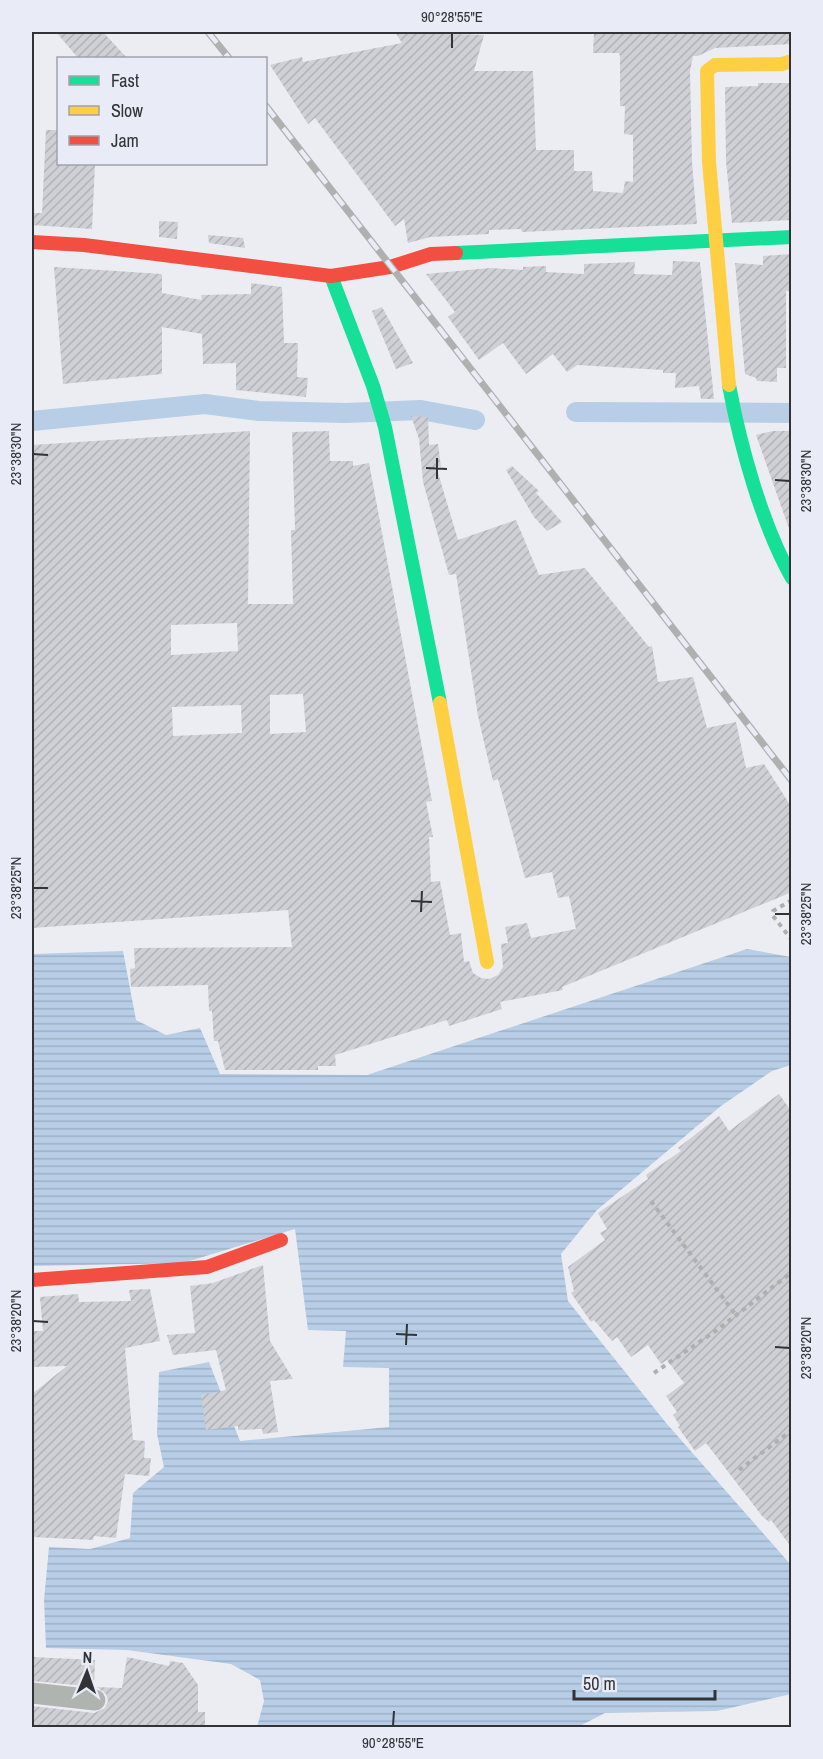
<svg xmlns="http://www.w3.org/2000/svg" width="823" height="1759" font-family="'Archivo Narrow',sans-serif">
  <defs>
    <pattern id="water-rules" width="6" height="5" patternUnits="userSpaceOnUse" patternTransform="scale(1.5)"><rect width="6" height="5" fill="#b7cee6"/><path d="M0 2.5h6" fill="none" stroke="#9eb1c6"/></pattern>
    <pattern id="building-hatch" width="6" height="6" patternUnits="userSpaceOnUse" patternTransform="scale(1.5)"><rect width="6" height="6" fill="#cfd0d5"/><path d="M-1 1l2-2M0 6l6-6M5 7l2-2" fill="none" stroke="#b2b3b7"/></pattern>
  </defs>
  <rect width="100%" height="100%" fill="#ecedf3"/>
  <path fill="url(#water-rules)" d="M747,949L791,957V1065L772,1071L721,1106L597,1210L561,1254L568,1301L667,1424L791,1565V1694L717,1711L605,1713L578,1727H257L264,1701L260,1680L231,1664L127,1650L46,1648L44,1600L49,1547L90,1549L130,1538L133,1493L164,1467L157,1434L159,1372L209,1362L240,1441L389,1427V1368L343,1367L346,1331L308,1330L295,1229L183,1263L32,1266V954L123,951L136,1020L166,1035L200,1028L220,1074L367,1075Z"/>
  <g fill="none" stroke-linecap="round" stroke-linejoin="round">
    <path stroke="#b7cee6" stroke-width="20" d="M576,412L792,413
      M32,421L205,404L259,411L346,413L421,410L475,420"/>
  </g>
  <path fill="url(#building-hatch)" fill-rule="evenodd" d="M56,32H103L127,58H78Z
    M395,32L484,35L474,71H533L536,150H574V171H592L593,191L623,193L625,181L633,182V135L624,134L625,106H620V56L619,53H593L594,32H792V44L715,48L698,56H693L690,71L692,162L697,224L522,232L521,229L489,230V234L430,237L408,243L404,219L395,226L315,118L308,124L270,65L302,57L303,62L402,43Z
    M758,83H792V220L732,223L726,161L725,87L758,86Z
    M46,130H58V164H95L92,229L32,225V213H42Z
    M159,221L178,222L177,239L159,237Z
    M208,235L243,238L245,248L209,243Z
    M792,254V291H786V368H777V382L757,381L756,378L745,374L735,263L763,265V256Z
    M673,261L700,262L714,399H701L699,386L675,388L676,373H663V370L577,365L567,372L553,354L526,374L503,343L479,360L448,317L455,312L426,274L490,268L523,270V267L546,266V272L584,274V264L635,262L634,274L672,275Z
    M54,267L162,274V293L202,300L201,295L251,294V283L282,287L284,343H298L297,377L308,378L306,397L236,390V363L203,364L202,334L162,327V374L63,384Z
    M382,307L413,363L396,369L372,311Z
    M411,416L428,417L429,445L438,444L441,467L436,466L458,540L516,520L539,575L585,568L649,647L652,646L658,682L693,677L707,728L736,722L746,768L764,764L792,808V892L562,987L563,990L500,1002L502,1009L449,1026L447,1020L335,1055L336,1066H318V1070H225L218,1041H214L212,1011H209L208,985L131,987L130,969L135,968L134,948L292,947L288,910L32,928V445L250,431L248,604H293L291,530H295L292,432L329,431L330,461H353V466L369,463L432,801L426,802L433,837H429L431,882L440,881L450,935L461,933L464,962L469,961L473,973L481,978L489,979L498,975L503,967L501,944L508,943L505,927L527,923L531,938L576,929L569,896L558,898L552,872L525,878L498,779L493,781L478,716L456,574L449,575L423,482L419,439ZM237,623L238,651L171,655V625ZM303,694L306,732L270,734V695ZM241,705L242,733L173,736L172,707Z
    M773,431H792V537L756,435Z
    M512,466L539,491L536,493L562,522L547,531L534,517L506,470Z
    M779,1094L792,1112V1548L771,1520L769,1522L762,1516L706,1443L695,1451L678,1427L680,1426L673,1415L677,1412L666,1396L684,1383L667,1360L661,1364L648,1345L631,1357L617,1337L612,1341L594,1320L591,1322L571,1293L574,1291L568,1267L605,1240L600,1233L607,1229L598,1213L648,1179L646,1175L681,1151L678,1148L719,1116L729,1131Z
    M263,1265L270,1341L293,1379L270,1381L278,1432L263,1434L262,1429L238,1430V1426L206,1430L201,1395L226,1390L216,1350L173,1355L167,1335L195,1333L190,1286L213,1283Z
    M150,1289L160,1341L125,1348L133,1440L145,1441L144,1458H151L149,1476L125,1474L116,1538L94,1536L93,1540L32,1537V1394L67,1366L32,1367L34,1331H43L40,1297L78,1294L79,1302L131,1301L129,1290Z
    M32,1657L95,1660L94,1687L122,1688L127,1657L169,1666L170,1661L183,1663L198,1685V1712H205V1728L32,1725V1706L94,1713L105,1708L108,1701L106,1694L97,1687L32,1681Z"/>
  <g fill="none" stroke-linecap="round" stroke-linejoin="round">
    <path stroke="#aeb0af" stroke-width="4" stroke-dasharray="4.5 4.5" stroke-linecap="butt" d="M792,900L773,911V916L792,940
      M651,1201L735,1314
      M654,1373L717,1330L792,1272
      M739,1470L792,1430"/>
    <path stroke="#b0b4b0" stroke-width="21" d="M32,1693L95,1700"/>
    <path stroke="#16e098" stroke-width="14" d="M456,253L792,237
      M331,276L373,386L385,427L440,703
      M729,385C740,445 762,525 792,578"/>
    <path stroke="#ffcf43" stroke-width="14" d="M729,385L709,162L707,71L715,65L782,64L792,61
      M440,703L487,962"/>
    <path stroke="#f24e42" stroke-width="14" d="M32,242L84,245L331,276L390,267L431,254L456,253
      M32,1280L207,1267L281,1240"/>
    <defs>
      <path id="rail" d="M208,32L229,58
        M266,106L792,781"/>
    </defs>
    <use href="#rail" stroke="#afb1b1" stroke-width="7"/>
    <use href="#rail" stroke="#e9ecf6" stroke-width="4.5" stroke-dasharray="14" stroke-linecap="butt"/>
  </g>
  <path fill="none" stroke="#323337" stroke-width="2" d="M452,48V33M33,454L48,455M426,468L447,469M437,479V458M775,480L790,481M33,888H48M411,901L432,902M421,912L422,891M775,914H790M33,1321L48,1322M396,1334L417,1335M406,1345L407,1324M775,1347L790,1348M393,1726L394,1711"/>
  <rect width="823" height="1759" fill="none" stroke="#e9ecf6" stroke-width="66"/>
  <rect x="57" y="57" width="210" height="108" fill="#e9ecf6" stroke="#a0a2aa" stroke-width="1.5"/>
  <rect x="69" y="76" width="30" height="9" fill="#16e098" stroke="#a0a2aa" stroke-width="1.5"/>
  <text x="111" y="87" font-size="18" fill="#323337">Fast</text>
  <rect x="69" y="106" width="30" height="9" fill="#ffcf43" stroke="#a0a2aa" stroke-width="1.5"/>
  <text x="111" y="117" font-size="18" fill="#323337">Slow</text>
  <rect x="69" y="136" width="30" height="9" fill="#f24e42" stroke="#a0a2aa" stroke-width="1.5"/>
  <text x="111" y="147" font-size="18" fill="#323337">Jam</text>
  <g transform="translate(87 1672) rotate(2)" stroke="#e9ecf6" stroke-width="4.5" paint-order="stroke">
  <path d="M0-4.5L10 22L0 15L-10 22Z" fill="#323337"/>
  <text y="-9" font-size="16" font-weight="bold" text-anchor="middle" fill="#323337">N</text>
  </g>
  <path d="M574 1690v9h141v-9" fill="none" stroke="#323337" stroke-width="3"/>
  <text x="583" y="1690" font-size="18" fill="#323337" stroke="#e9ecf6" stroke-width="4.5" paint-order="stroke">50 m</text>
  <rect x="33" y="33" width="757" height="1693" fill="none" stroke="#323337" stroke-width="2"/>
  <g font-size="15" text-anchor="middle" fill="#323337">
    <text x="452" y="22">90°28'55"E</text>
    <text transform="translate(16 454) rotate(-90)" y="5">23°38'30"N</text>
    <text transform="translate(806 481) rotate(-90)" y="5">23°38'30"N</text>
    <text transform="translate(16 888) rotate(-90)" y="5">23°38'25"N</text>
    <text transform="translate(806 914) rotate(-90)" y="5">23°38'25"N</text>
    <text transform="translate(16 1321) rotate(-90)" y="5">23°38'20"N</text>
    <text transform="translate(806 1348) rotate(-90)" y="5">23°38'20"N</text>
    <text x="393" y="1748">90°28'55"E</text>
  </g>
</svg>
